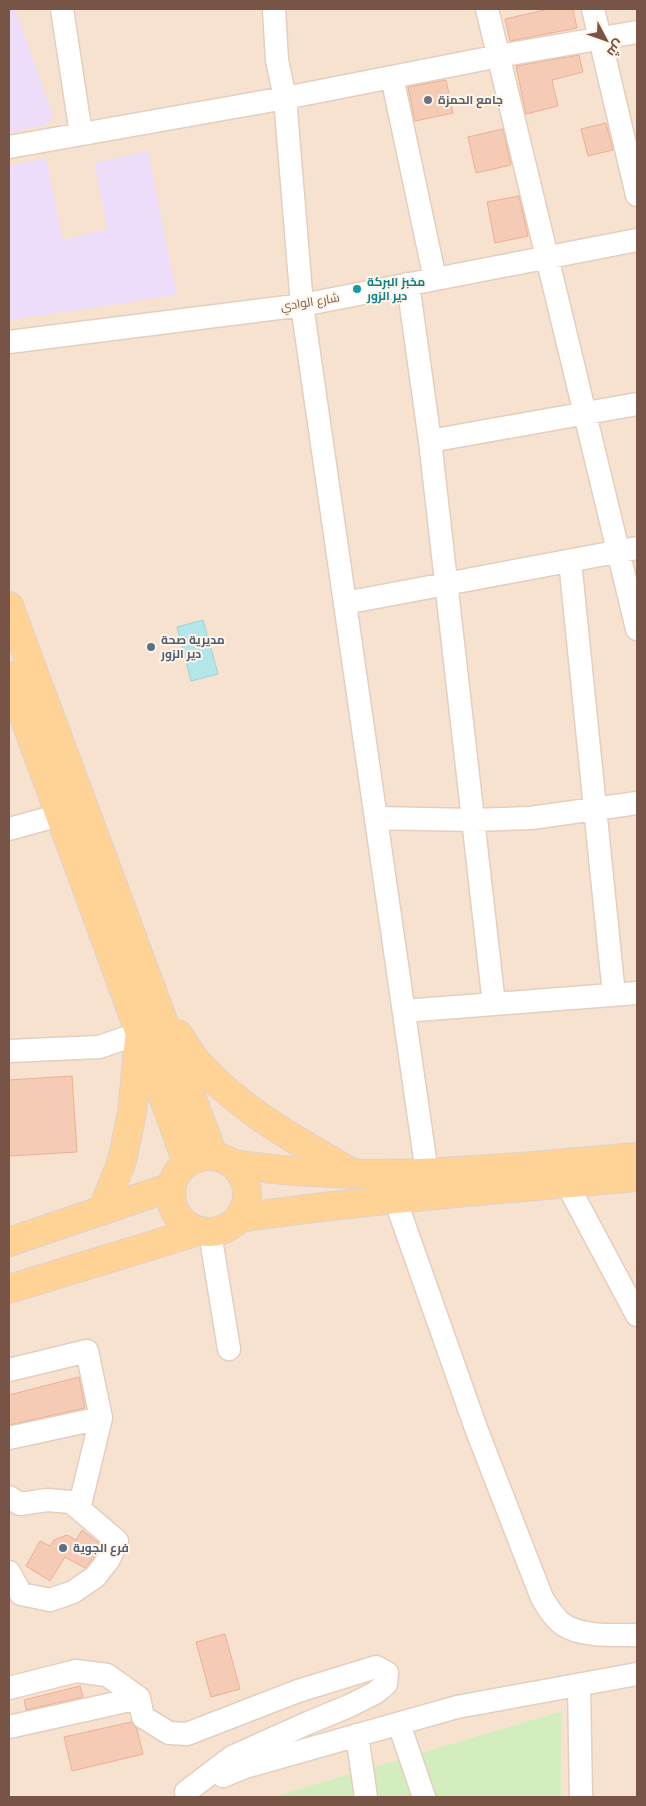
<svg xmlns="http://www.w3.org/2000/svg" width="646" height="1806" font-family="'DM Sans',Cairo,sans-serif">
  <rect width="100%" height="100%" fill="#fef1e0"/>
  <path fill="#f6e2ce" d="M9,9H637V1797H561L562,1711L272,1797H9Z"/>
  <path fill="#eeddfa" d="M9,9H15L53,116L46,125L9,132Z
    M148,151L177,295L9,320V166L46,158L63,240L108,229L94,163Z"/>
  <path fill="#d4edbe" d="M562,1711L561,1797H272Z"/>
  <path fill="#b3e5e9" stroke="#99d5dc" d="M203,620L218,674L191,681L177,627Z"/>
  <path fill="#f6cbb5" stroke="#eab094" d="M549,9H573L577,28L510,41L505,19Z
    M579,55L583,72L552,80L558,106L526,114L516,66Z
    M446,80L453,113L415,121L408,87Z
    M606,123L613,150L588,156L581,129Z
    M503,129L511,165L476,173L468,137Z
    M519,196L528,236L495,243L487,202Z
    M72,1076L77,1152L9,1156V1080Z
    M79,1377L85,1408L9,1425V1395Z
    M82,1530L101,1545L98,1552L85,1568L65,1557L50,1581L26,1566L40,1541L50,1546L54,1540L67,1535L76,1540Z
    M225,1634L240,1689L211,1697L196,1642Z
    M80,1686L83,1697L26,1710L24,1700Z
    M131,1722L137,1729L143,1754L72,1771L64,1737Z"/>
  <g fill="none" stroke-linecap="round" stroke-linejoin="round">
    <defs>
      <path id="minor" d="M62,9L81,134
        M274,9L277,60L285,98L302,305L427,1173
        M487,9L637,629
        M593,9L637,195
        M392,77L435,279
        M9,147L285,98L499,56L637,32
        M408,284L430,441L494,1004
        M9,342L302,305L637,240
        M430,441L637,404
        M570,561L614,995
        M345,603L637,548
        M376,818L473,820L531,818L637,803
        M9,829L60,815
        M404,1011L637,993
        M9,1051L99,1047L140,1033
        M567,1184L637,1315
        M390,1185L477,1431L542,1598C548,1607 554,1619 564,1625C581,1637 617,1635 637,1635
        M210,1233L229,1349
        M9,1370L87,1351L101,1418
        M9,1438L101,1418L79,1509
        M9,1497L20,1504L47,1500L71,1502L117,1541L109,1559L95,1577L73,1592L50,1600L21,1594L9,1572
        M579,1685L581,1797
        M9,1688L76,1671L107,1675L139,1698L143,1717L169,1733L187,1734L298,1691L376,1667L387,1673L386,1684L375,1693L349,1706L308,1723L232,1757L186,1792
        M399,1724L424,1797
        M9,1727L139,1698
        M357,1735L366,1797
        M223,1776L245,1767L457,1707L637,1674"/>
      <path id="major" d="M9,606L213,1155
        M9,676L187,1162
        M178,1034C185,1044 191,1056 200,1065C242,1111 295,1140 349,1171
        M171 1194a38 38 0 1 1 76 0a38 38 0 1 1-76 0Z
        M234,1164C366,1185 504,1168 637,1157
        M102,1211L122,1161L132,1113L139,1039
        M239,1218C371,1199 505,1189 637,1177
        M9,1242L171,1187
        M9,1289L199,1231"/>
    </defs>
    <use href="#minor" stroke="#e5cebe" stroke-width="25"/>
    <use href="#major" stroke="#dcd3cf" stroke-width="30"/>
    <use href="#minor" stroke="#fff" stroke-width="22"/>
    <use href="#major" stroke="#ffd296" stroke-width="28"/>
  </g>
  <circle fill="#6b7280" stroke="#fff5e8" stroke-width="2" cx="428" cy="100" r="5"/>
  <circle fill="#0f9aa8" stroke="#fff5e8" stroke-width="2" cx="357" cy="289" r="5"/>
  <g fill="#5c6f8a" stroke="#fff5e8" stroke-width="2">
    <circle cx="151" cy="647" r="5"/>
    <circle cx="63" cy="1548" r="5"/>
  </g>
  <g text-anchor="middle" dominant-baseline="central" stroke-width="4" stroke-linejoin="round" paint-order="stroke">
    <g font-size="12" font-weight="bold" fill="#5b616d" stroke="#fff5e8" text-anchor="start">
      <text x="438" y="100">جامع الحمزة</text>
    </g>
    <g font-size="12" font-weight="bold" fill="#0d838f" stroke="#fff5e8" text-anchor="start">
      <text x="367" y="282">مخبز البركة<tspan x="367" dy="14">دير الزور</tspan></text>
    </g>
    <g font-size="12" fill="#775445" stroke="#fff5e8">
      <text transform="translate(310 302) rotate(-9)">شارع الوادي</text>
    </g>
    <g font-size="12" font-weight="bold" fill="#4e5e75" stroke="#fff5e8" text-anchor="start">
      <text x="161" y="640">مديرية صحة<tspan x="161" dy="14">دير الزور</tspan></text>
      <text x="73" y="1548">فرع الجوية</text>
    </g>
  </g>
  <rect width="646" height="1806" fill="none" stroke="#775445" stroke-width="20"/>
  <g transform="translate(606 40) rotate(131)" stroke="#fff5e8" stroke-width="4" paint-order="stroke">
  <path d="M0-4L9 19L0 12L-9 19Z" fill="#775445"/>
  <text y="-8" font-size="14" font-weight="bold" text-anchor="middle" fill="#775445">ش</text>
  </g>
</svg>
